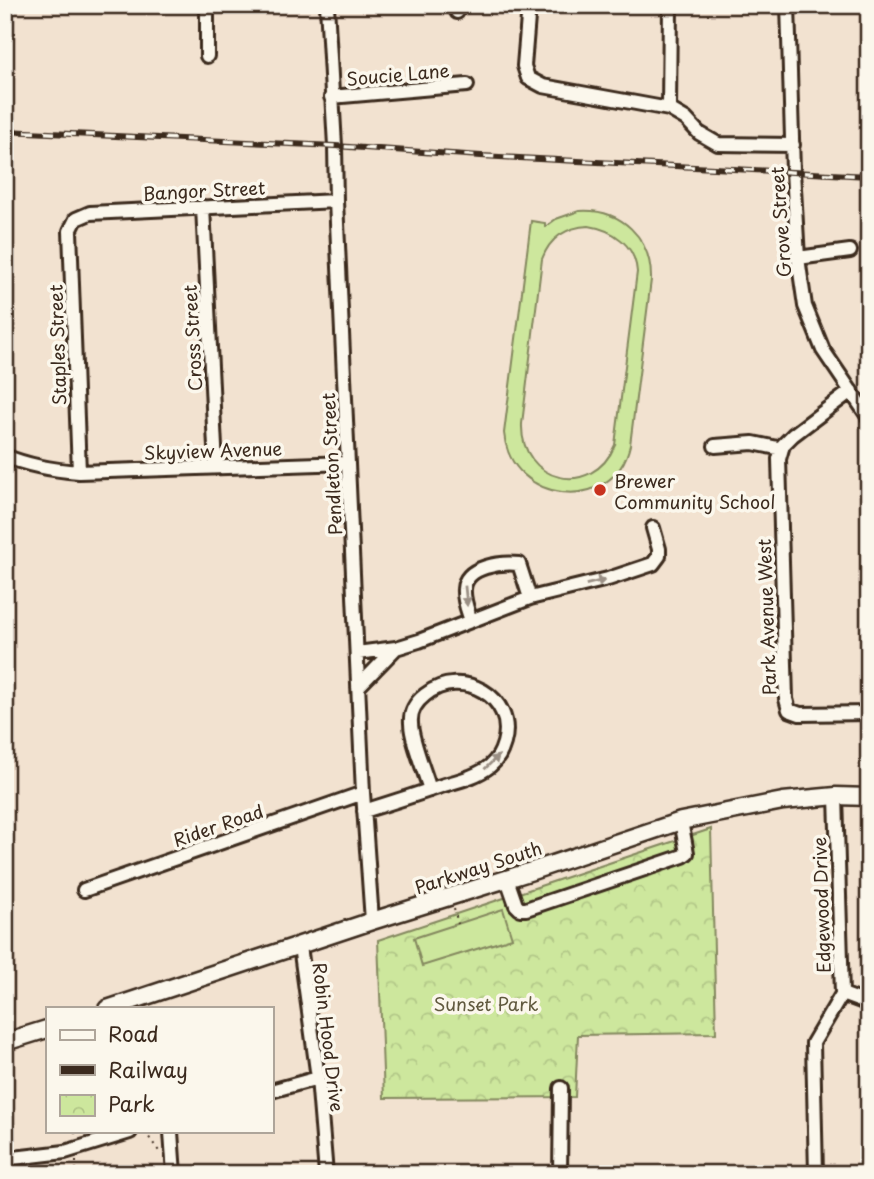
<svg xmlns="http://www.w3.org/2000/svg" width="874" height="1179" font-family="'Playpen Sans',sans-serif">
  <defs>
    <pattern id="park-crowns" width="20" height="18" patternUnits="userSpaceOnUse" patternTransform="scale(1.75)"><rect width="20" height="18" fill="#cde79d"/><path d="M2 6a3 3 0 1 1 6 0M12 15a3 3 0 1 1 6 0" fill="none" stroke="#b1c687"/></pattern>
  </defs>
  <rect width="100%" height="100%" fill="#f2e2d0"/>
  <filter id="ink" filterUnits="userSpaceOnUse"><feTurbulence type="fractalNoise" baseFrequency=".0143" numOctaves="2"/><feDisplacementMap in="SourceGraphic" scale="14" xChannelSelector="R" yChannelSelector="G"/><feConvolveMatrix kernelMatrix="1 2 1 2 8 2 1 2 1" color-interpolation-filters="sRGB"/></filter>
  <g filter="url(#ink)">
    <path fill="url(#park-crowns)" stroke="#84885e" stroke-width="2" d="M711,829L716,1033L578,1035L575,1097L384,1098L378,940Z"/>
    <path fill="#cde79d" stroke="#84885e" stroke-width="2" fill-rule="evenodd" d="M579,211C621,208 652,238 651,280L630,445C614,516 510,504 504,433L531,221L545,223V227L556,219ZM589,226C614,230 635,245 637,272L615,445C592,500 520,482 522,424L542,259C550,238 566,227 589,226Z
      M503,909L512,938L422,966L414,938Z"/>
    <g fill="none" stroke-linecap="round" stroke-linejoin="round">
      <defs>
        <path id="minor" d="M207,5V56
          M327,5L335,146L336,201L363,793L372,921
          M457,5V12
          M529,5L524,66L528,78L543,86L669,109L686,119L699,133L718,144L793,145
          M788,5L793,171L798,258L805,306L823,350L869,418
          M331,97L467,85
          M669,109L670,5
          M203,207L216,467
          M798,258L850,251
          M851,391L793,435L783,445L779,459L786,699L789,710L800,714L869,713
          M715,446L753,443L782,449
          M5,456C29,466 53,470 79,472L348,463
          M79,472L70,231L76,219L90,213L336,201
          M471,621C468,611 463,600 464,589C465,566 502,562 519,564L530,598
          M357,653L396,648L419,641L530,598L608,579L653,564L659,556V549L653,528
          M358,687L396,648
          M364,811C390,803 415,795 441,786C457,781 476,777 490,766C498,759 501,753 504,743C517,697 461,666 425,695C416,702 410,712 411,723C411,740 425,772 430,790
          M507,879L516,905L520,909H526L683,856L687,853L681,821
          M84,890L363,793
          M300,946L318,1078L326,1174
          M842,994L869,1004
          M271,1091L318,1078
          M171,1132L174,1174
          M5,1159L65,1152L130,1132
          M560,1174L561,1088
          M816,1174L813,1043L842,994L836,796"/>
        <path id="major" d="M107,1009L372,921L532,871L681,821L783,801L836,796L869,797
          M5,1042L47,1029"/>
      </defs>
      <use href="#minor" stroke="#3b2a1e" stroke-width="18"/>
      <use href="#major" stroke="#3b2a1e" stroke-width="21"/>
      <path stroke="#3b2a1e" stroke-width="2" stroke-dasharray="2 5" stroke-linecap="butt" d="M454,909L458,924
        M75,1132V1138
        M145,1132L161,1154
        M76,1161V1174"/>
      <use href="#minor" stroke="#fbf7ec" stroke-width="12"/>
      <use href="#major" stroke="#fbf7ec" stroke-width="16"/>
      <defs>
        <path id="rail" d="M5,131L335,146L481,156L869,176"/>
      </defs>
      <use href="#rail" stroke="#3b2a1e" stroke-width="6"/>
      <use href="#rail" stroke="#fbf7ec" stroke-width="3.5" stroke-dasharray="10" stroke-linecap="butt"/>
    </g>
    <defs><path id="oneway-solid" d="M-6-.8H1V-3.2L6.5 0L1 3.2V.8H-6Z" transform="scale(1.75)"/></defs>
    <g fill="#9b9085">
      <use href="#oneway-solid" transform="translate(596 582) rotate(-14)"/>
      <use href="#oneway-solid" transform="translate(466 596) rotate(84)"/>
      <use href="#oneway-solid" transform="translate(492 762) rotate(-44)"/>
    </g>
  </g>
  <circle fill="#c8321e" stroke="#fbf7ec" stroke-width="2.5" cx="600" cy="490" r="7"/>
  <g text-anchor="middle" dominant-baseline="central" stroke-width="7" stroke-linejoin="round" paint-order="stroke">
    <g font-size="18" fill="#3b2a1e" stroke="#fbf7ec">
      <text transform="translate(398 74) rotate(-5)">Soucie Lane</text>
      <text transform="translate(204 190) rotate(-3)">Bangor Street</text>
      <text transform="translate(780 222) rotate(-94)">Grove Street</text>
      <text transform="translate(192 338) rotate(-93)">Cross Street</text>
      <text transform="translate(57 345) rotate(-92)">Staples Street</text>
      <text transform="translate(213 450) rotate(-2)">Skyview Avenue</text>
      <text transform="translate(331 464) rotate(-93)">Pendleton Street</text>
      <text transform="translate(766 617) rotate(-92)">Park Avenue West</text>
      <text transform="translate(218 825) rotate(-19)">Rider Road</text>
      <text transform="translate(478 867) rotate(-18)">Parkway South</text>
      <text transform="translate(821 905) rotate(-92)">Edgewood Drive</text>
      <text transform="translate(329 1037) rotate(83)">Robin Hood Drive</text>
    </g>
    <g font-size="18" fill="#3b2a1e" stroke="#fbf7ec" text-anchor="start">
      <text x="614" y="480">Brewer<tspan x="614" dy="21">Community School</tspan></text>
    </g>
    <g font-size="18" fill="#60593e" stroke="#fbf7ec">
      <text x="486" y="1003">Sunset Park</text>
    </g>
  </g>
  <rect width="874" height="1179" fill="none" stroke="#fbf7ec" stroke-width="28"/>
  <rect x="14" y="14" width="846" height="1151" fill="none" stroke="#3b2a1e" stroke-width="2.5" filter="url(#ink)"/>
  <rect x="46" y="1007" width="228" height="126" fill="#fbf7ec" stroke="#aea59a" stroke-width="2"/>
  <rect x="60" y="1030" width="35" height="10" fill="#fbf7ec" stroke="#aea59a" stroke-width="2"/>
  <text x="108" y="1042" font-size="21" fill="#3b2a1e">Road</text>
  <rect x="60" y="1065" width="35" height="10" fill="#3b2a1e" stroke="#aea59a" stroke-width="2"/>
  <text x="108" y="1078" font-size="21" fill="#3b2a1e">Railway</text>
  <rect x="60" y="1095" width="35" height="21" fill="url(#park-crowns)" stroke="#aea59a" stroke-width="2"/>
  <text x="108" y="1112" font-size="21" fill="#3b2a1e">Park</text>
</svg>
